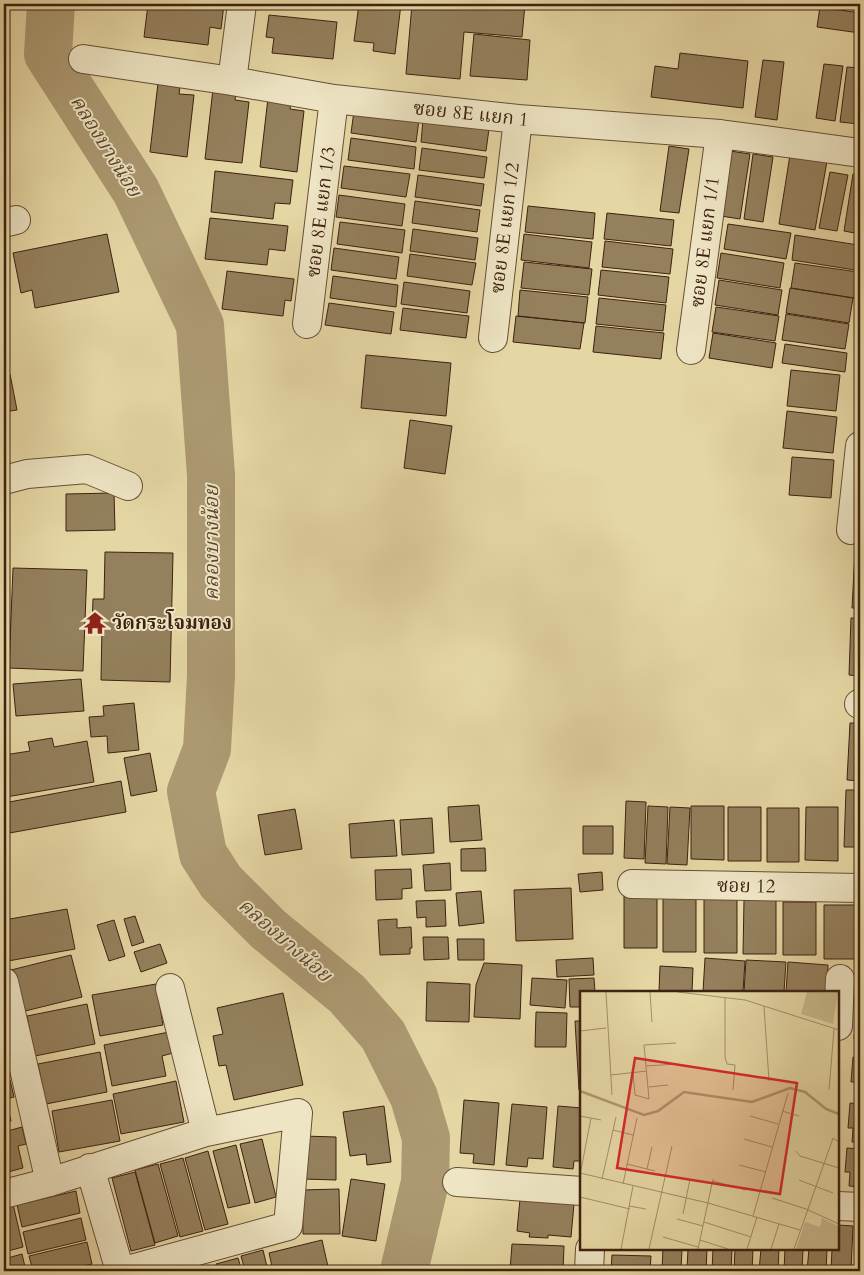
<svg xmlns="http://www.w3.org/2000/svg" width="864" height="1275" font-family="Cardo,'Noto Serif Thai',serif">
  <rect width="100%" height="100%" fill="#e5d7a4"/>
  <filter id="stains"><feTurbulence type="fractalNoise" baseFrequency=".004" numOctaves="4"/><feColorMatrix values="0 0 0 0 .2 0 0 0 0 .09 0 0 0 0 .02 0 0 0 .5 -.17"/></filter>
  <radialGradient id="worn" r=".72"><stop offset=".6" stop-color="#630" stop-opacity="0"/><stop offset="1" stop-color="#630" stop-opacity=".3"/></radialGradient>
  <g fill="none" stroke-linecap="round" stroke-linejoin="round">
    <path stroke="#ac9972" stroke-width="48" d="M51,4L48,54L136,191L200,325L211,475V676L207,749L191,791L203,854L221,882L268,929L347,994L383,1035L414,1097L426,1138L425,1182L404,1271"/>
  </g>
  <path fill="#94805d" stroke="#3d2111" d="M148,4H224L221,29L210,27L208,45L144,37Z
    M359,4H401L395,54L373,51L374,43L354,41Z
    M412,4H525L522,37L464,32L460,79L406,74Z
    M824,4H860V10L823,4Z
    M820,7L860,13V33L817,27Z
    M269,15L337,22L333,59L272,53L274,38L266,37Z
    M474,34L530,40L527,80L470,76Z
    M680,53L748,61L743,108L651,97L655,66L678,69Z
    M763,60L784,62L777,120L755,117Z
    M824,64L843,66L835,121L816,118Z
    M847,67L860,68L859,124L840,122Z
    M158,83L180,86L179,94L194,95L187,157L150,152Z
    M213,89L236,92L235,100L249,102L242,163L205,159Z
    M268,98L291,101L290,109L304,111L297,172L260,167Z
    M354,111L419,120L416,142L351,133Z
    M423,120L489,129L486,151L421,142Z
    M351,138L416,147L414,169L348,160Z
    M669,146L689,149L679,213L660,211Z
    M422,148L487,157L484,178L419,170Z
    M730,151L750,154L740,219L721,216Z
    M753,154L773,157L763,222L744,219Z
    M790,155L827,161L815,230L779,224Z
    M344,166L410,174L406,197L341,188Z
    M215,171L293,180L290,204L275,203L273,219L211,212Z
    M830,172L848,175L837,231L819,228Z
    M853,174L860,176V234L844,231Z
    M418,175L484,184L481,206L415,197Z
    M339,195L405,204L402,226L336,217Z
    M415,201L480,210L477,232L412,223Z
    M528,206L595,213L593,239L525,232Z
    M607,213L674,220L671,246L604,239Z
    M210,218L288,226L285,251L269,249L267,265L205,259Z
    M340,222L405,230L402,253L337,244Z
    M728,224L791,233L786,259L724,249Z
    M413,229L478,238L475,260L410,251Z
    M107,234L119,292L35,308L32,290L21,293L13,253Z
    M524,234L592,242L589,268L521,260Z
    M795,235L858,245L855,270L792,260Z
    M605,241L673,249L670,274L602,267Z
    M334,248L399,257L396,279L331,270Z
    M721,253L784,263L780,288L717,278Z
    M410,254L476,263L472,285L407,276Z
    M524,262L592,269L589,295L521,288Z
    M795,263L858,272L854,298L791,288Z
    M601,270L669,277L666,303L598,295Z
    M227,271L294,279L291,301L285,300L283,316L222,309Z
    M333,276L398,285L396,307L330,298Z
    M719,280L782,290L778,315L715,305Z
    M404,282L470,291L467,313L401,304Z
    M790,288L853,298L849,323L786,313Z
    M520,290L588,297L585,323L518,316Z
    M599,298L666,305L663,331L596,324Z
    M329,303L394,312L391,334L325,325Z
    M716,307L779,316L775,341L712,332Z
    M403,308L469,316L466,338L400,330Z
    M786,314L849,324L845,349L782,340Z
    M516,316L584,323L580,349L513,342Z
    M596,326L664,333L661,359L593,352Z
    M713,333L776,343L772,368L709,358Z
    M785,344L847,353L845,372L782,363Z
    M366,355L451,363L446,416L361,408Z
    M791,370L840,375L836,411L787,406Z
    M10,374L17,410L4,412V376Z
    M787,411L837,417L833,453L783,448Z
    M410,420L452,426L445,474L404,468Z
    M792,457L834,460L831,498L789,495Z
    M114,493L115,530L66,531V494Z
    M855,551H860V608H852Z
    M105,552L173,553L170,682L101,680L102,628H92L93,599H104Z
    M13,568L87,570L83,671L9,668Z
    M851,618H860V676L849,675Z
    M81,679L84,711L16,716L13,684Z
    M134,703L139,750L108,753L107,736L91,737L89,717L104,716L103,706Z
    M850,723H860V781L847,780Z
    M52,738L54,747L87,741L94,782L6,797L4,781V755L30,751L28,742Z
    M150,753L157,791L131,796L124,758Z
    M121,781L126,812L4,834V803Z
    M846,790H860V847H844Z
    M626,801L646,802L644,859L624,858Z
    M479,805L482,840L450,842L448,807Z
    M648,806L668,807L666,864L645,863Z
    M691,806H724V860L691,859Z
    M670,807L690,808L687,865L667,864Z
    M728,807H761V861H728Z
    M806,807H838V861L805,860Z
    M767,808H799V862H767Z
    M295,809L302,849L265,855L258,815Z
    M432,818L434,853L402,855L400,820Z
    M394,820L397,856L351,858L349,824Z
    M583,826H613V854H583Z
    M485,848L486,871H461V849Z
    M450,863L451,890L425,891L423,865Z
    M411,869L412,888L402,889V899L376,900L375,870Z
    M602,872L603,890L580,892L578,874Z
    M571,888L573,939L516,941L514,890Z
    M481,891L484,923L459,926L456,893Z
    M624,894H657V948H624Z
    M663,898H696V952H663Z
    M704,899H737V953H704Z
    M445,900L446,926L426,927V917L417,918L416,901Z
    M744,900H776V954H743Z
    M783,902H816V955H783Z
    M860,904V961H857Z
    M824,905H857V959H824Z
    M67,909L75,949L8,961L4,939V920Z
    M135,916L144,942L132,946L124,919Z
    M397,919V928L411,927L412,948H410V954L380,955L378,920Z
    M114,920L125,956L109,961L97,925Z
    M423,937H448L449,959L424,960Z
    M457,939H484V960H458Z
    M160,944L167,963L141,972L134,952Z
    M71,955L82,997L21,1012L11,970Z
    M593,958L594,975L557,977L556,960Z
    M705,958L745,961L743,992H703Z
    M746,960L786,962L784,992H744Z
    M788,962L828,965L827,992H786Z
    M484,963L522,965L520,1019L474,1017L476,985Z
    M660,966L693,968L692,992H659Z
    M532,978L567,980L565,1008L530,1005Z
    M594,978L595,992H582V1007H570L569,979Z
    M857,981H860V1006L855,1005Z
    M427,982L470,984L469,1022L426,1021Z
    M156,984L163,1025L100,1036L92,995Z
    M283,993L303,1085L234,1100L226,1065L219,1066L213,1036L223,1034L217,1008Z
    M87,1004L95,1044L35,1056L27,1016Z
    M536,1012L567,1013L566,1047H535Z
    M856,1014L860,1015V1053H858L859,1039H854Z
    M575,1021H582V1090H579Z
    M169,1032L173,1053L162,1056L166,1076L112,1086L104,1045Z
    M100,1052L107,1092L46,1104L38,1064Z
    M853,1057L860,1058V1096H855L857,1082H851Z
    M10,1080L14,1097L6,1099L11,1121L4,1123V1082Z
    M176,1081L184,1122L121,1134L113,1094Z
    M112,1100L120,1141L59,1152L52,1111Z
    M464,1100L499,1103L494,1165L473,1163L474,1154L460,1153Z
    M850,1103L860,1104V1143L852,1142L853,1128H848Z
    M512,1104L547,1107L543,1159L528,1158L527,1167L506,1165Z
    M384,1106L391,1162L367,1165L366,1154L350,1156L343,1112Z
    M558,1106L582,1108V1161H574L573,1169L553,1167Z
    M22,1127L26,1144L18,1146L23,1168L4,1173V1132Z
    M303,1136L336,1137V1180L303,1179Z
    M262,1139L276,1197L255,1203L240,1144Z
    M236,1145L250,1203L228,1208L213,1151Z
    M847,1148L860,1149V1187L849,1186L850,1172H845Z
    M208,1151L228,1224L205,1230L185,1158Z
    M183,1158L203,1231L180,1237L160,1164Z
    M158,1164L178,1236L155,1243L135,1170Z
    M135,1172L155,1245L131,1251L112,1178Z
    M351,1179L385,1184L376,1241L342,1236Z
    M339,1189L340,1234H303L302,1190Z
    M76,1191L80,1213L22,1227L17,1205Z
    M520,1199L574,1204L571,1237L548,1235V1238L529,1237L530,1233L517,1231Z
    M13,1204L23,1247L4,1252V1206Z
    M81,1218L86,1240L28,1254L23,1232Z
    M838,1225L853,1226L851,1271H831L832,1249H838Z
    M857,1225L860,1226V1271H854Z
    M322,1240L329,1271H273L269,1253Z
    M87,1242L92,1264L60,1271H33L29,1256Z
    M512,1244L564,1246L563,1271H510Z
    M663,1249H682L681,1270L662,1269Z
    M688,1249H707L706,1271L687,1270Z
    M713,1249H732L731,1271H712Z
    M735,1249H753L752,1271H734Z
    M761,1249H779L778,1271H759Z
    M785,1249H803L802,1271H784Z
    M809,1249H827L826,1271H807Z
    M263,1250L268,1271H245L241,1256Z
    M22,1254L26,1271H4V1259Z
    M612,1255L651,1256L650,1271H611Z
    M238,1258L242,1271H218L216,1264Z"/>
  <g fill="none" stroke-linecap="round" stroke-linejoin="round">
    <defs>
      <path id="minor" d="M83,59L232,81L334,99L518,119L720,134L860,153
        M232,81L242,4
        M4,223L16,220
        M307,324L334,99
        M493,338L518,119
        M691,350L720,134
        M4,480L27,474L87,469L128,486
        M851,530L860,446
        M859,704H860
        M632,884L860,888
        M4,982L50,1182
        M170,988L206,1132
        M838,1026L840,979
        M90,1168L120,1271
        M457,1182L582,1191
        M4,1194L50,1182L206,1132L298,1113L288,1226L124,1271
        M838,1206L860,1207
        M589,1271L590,1249"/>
    </defs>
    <use href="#minor" stroke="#674e36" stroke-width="30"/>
    <use href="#minor" stroke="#eee5c4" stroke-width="28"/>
  </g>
  <defs>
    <symbol id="temple-bare" viewBox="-9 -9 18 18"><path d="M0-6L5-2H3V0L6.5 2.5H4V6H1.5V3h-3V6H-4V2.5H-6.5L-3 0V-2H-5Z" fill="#8f2418" stroke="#eee5c4" stroke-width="2.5" paint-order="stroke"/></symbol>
  </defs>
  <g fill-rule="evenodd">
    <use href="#temple-bare" x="79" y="607" width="32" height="32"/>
  </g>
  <g text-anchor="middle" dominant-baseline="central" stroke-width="4" stroke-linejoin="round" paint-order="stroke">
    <g font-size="19" fill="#3d2111" stroke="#eee5c4">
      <text transform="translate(471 114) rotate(6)">ซอย 8E แยก 1</text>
      <text transform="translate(321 212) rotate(-83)">ซอย 8E แยก 1/3</text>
      <text transform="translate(505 228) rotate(-83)">ซอย 8E แยก 1/2</text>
      <text transform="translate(705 242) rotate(-83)">ซอย 8E แยก 1/1</text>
      <text transform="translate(746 886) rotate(1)">ซอย 12</text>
    </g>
    <g font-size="19" font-weight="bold" fill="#3d2111" stroke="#eee5c4" text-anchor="start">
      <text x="112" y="623">วัดกระโจมทอง</text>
    </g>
    <g font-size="20" font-style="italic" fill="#5e452e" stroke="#eee5c4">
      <text transform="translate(106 146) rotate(58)">คลองบางน้อย</text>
      <text transform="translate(211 543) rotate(-90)">คลองบางน้อย</text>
      <text transform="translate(285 940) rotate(41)">คลองบางน้อย</text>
    </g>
  </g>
  <g transform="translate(580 991)">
    <rect width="259" height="259" fill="#e5d7a4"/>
    <path d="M227,1H258L253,33L221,23ZM242,227L258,235L259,258H216L225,231L240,236Z" fill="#c8b88b"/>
    <path fill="none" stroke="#ac9972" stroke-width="2.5" d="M0,100L64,124L78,120L104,101L172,111L210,97L225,101L246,118L259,123"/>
    <path fill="none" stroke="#a28e69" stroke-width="1" d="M26,1L32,104M70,1L72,31M98,1L165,9L259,39M145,7V66L147,73L155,74L153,99M184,15L189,90M0,40L26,37M66,75L96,73M53,82L55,104L69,108L64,54L96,52M31,84L67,80M69,96L88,94M249,99L254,38M202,120L219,125M0,125L21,129M170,125L198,133M33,139L53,144M164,148L192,156M216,160L220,165L259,177M47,173L75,180M159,174L186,181M67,178L72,156M0,182L128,212L220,239M0,184L11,127M22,188L36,126M219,189L253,202M133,190L166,199M43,193L57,127M0,206L50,218M192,207L226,218L259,233M49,215L66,218M103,223L110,188M173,225L208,102M97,228L123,235M124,231L171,246M83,246L118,256M120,249L148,258M41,258L53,195M69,258L92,155M118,258L133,188M167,258L177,226M191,258L199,233M214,258L253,147L259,151"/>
    <path fill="#d62828" fill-opacity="0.15" stroke="#d62828" stroke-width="2.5" d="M55,67L217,92L200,203L37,177Z"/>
    <rect width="259" height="259" fill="none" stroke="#3d2111" stroke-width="2.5"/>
  </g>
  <rect width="864" height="1275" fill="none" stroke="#e5d7a4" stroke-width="20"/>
  <rect x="5" y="5" width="854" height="1265" fill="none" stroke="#3d2111" stroke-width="2.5"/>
  <rect x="10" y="10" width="844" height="1255" fill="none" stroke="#3d2111"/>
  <rect width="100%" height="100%" filter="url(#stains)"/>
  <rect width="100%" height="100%" fill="url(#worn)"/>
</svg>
